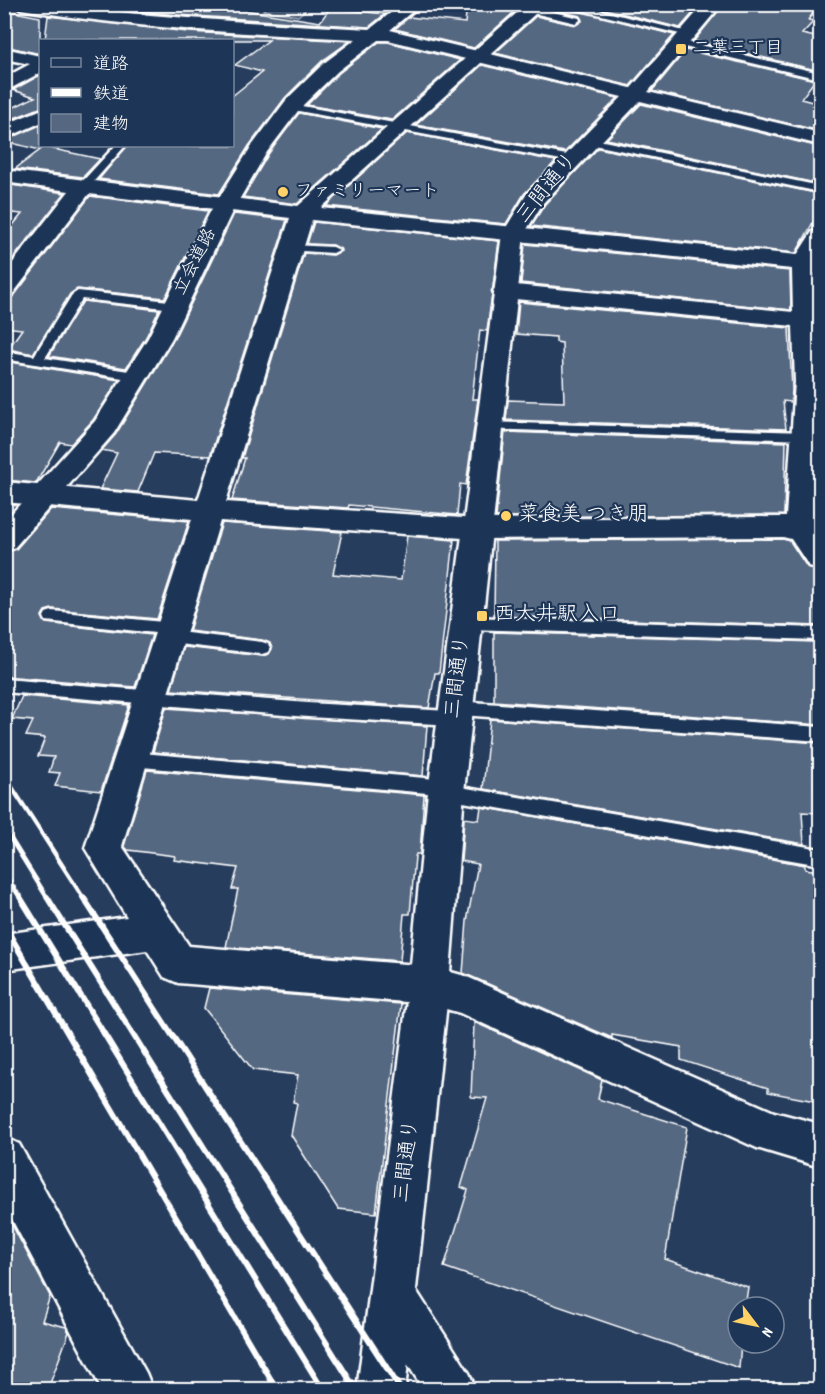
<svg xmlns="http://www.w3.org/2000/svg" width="825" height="1394" font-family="Dekko,'Klee One',sans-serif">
  <rect width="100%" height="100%" fill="#263d5e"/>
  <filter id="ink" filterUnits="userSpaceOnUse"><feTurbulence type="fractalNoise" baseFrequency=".0167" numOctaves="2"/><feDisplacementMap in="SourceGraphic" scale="12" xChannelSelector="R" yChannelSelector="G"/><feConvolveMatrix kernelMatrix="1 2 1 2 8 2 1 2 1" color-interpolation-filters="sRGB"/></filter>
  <g filter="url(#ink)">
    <path fill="#425672" stroke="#a0aab8" stroke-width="1.5" d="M269,5V4L311,5L298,16L263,10Z"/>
    <path fill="#556781" stroke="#fff" stroke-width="1.5" d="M68,4H234L232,8L320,22L330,8L385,14L369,27L178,15Z
      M467,4H523L474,48L395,29L409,17L465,23Z
      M548,4H554L674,35L630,86L495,53L536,16L575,25L582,21L580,16L545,8Z
      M585,4H701L680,28Z
      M724,4H820L808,20L814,21L802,34L820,38V71L694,41Z
      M4,10L40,17V54L4,46Z
      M48,16L188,32L350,41L322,61L285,98L249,146L219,194L99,179L127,146H232V96L262,72L235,65L269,40H45Z
      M379,42H388L460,60L392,120L307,105L339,73Z
      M686,50L815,80L801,99L820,104V131L652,91Z
      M482,65L618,98L565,152L416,125Z
      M40,75V108L4,122V112L35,97L13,90Z
      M641,104L820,147V184L607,139Z
      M299,113L382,129L297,204L243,197L269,153Z
      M40,125V150L44,147L100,159L83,177L15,169L40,150L4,141Z
      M407,133L556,161L524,194L506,224L326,206Z
      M598,148L820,194V210L796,253L531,226L545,204Z
      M4,184L65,193L4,270V236L22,214L4,212Z
      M90,196L208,211L165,298L77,289L70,294L33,354L8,349L22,329L4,327V302L14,296Z
      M234,214L287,220L210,456L154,453L138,492L100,489L117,453L102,450L116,434L174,339Z
      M314,222L499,241L487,331L480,330L472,399H478L466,485L460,484L457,515L349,505L348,508L232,500L245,458H242L304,253L333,255L341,251L333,245L307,244Z
      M525,244L790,271L791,310L521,283Z
      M83,301L159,310L146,337L126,368L49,356Z
      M519,302L789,328L792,390L791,402L783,401L786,429L506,420L508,400L564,402L562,343L556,342V337L516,334Z
      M4,361L119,380L93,420L71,444L60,442L36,483L4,480Z
      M505,432L786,442L784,515L496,517Z
      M51,509L189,521L157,619L52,609L45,611L42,616L46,623L152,635L135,687L4,676V553L16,549Z
      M222,523L342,532L333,574L401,580L407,536L454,540L439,673H435L429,708L171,690L184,647L262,656L269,654L272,649L270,643L262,640L189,631Z
      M783,539L790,541L807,567L820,571V626L494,616L495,541Z
      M494,632L816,642L820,660V725L494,701Z
      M22,696L129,705L101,791L55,786L60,773L49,772L54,757L38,756L45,738L26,736L33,721L12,719Z
      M166,708L427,726L423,776L153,752Z
      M490,719L820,743V783H815L819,813L802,812L804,844L483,789Z
      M147,770L424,795L420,854H416L415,857L410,914H404L400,961L226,947L238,889H232L238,868L174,860L175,856L128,850L124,846Z
      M481,807L805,865V869L819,871L820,1102L768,1092V1088L681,1060V1047L612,1035V1038L463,973L467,921L478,864L461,861L464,818L479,820Z
      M209,988L401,1004L376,1213L338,1209L291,1135L297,1103L293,1102L298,1075L253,1070L204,1008Z
      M474,1022L602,1080L598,1099L687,1127L665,1259L748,1287L745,1307H738V1343H741L739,1368L444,1267L468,1190L461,1187L487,1098L471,1097Z
      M4,1210L50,1296L42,1321L66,1327L69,1332L48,1389H4Z"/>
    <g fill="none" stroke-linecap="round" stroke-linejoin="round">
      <defs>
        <path id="service" d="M556,4H574L692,33L688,36Z
          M532,7L579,18L580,20L576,23L529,12L528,10Z
          M679,40L820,73V79L676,45V41Z
          M291,104L572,156L577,159L572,162L288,109V105Z
          M589,138L820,186V192L585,143V139Z
          M115,146H125L88,188H80V184Z
          M291,245L333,247L339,250L333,253L287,250V246Z
          M78,291L178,302V308L174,309L82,299L45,358L135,372L140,373L141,376L140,379L135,380L4,359V351L34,356L72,295Z
          M489,422L805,432L812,436L805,440L484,429L482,426Z
          M802,497L820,499V509L797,505L795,502Z
          M52,611L173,623L179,625L181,629L179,632L262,642L268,644L270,648L268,652L262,654L170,643L164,641L162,637L164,634L46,621L44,617L46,613Z
          M466,617L820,628V640L466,629L460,627L458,623L460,619Z
          M4,679L308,703L449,711L448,708L450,703L456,701L820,727V741L461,715L462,718L460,723L454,725L308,717L4,692Z
          M131,752L447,780L453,782L455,786L820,849V865L446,799L440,797L438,794L131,766L125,764L122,759L125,754Z"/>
        <path id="minor" d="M527,4H546L321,208L797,255L812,232L820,230V254L817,259L820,260V274L815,273L820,391L815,529L820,537V569L809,566L791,539L783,537L477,539L220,521L122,846L189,946L429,966L465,976L774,1112L820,1124V1167L757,1148L460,1013L429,1004L178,983L164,977L147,950L4,970V934L127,917L85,848L192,519L4,502V482L198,500L290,218L89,194L12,295L4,297V274L69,191L4,182V170L298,206ZM312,220L792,269L793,312L505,284L497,286L493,291L497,296L505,298L793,326L795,382L786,517L477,519L226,502Z
          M4,48L40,56V73L4,92V78L30,64L4,59Z
          M4,1137L19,1144L146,1373L153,1390H102L4,1204Z
          M392,1273L409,1279L469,1373L476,1390H424L375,1313L369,1296L375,1279Z"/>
        <path id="tertiary" d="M13,4C59,4 104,11 150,15C223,21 296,25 370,29L402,4H421L390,30L631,88L704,4H722L648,92L820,133V145L640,101L543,203L524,234L464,792L449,985L405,1390H357L409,985L428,792L502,234L526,195L622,97L388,40H378L338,71L301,107L267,152L232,212L172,338L114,433L14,548L4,551V522L95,421L148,338L210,212L251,147L287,99L324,63L356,39C244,33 132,29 21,9Z
          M40,110V123L4,139V125Z"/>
      </defs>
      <use href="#service" stroke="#fff" stroke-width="5"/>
      <use href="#minor" stroke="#fff" stroke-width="5"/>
      <use href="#tertiary" stroke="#fff" stroke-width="5"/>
      <use href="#service" fill="#1d3557" fill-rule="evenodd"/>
      <use href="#minor" fill="#1d3557" fill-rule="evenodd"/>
      <use href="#tertiary" fill="#1d3557" fill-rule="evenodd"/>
      <path stroke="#fff" stroke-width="4.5" d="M4,775L84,899
        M4,828L48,899
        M4,872L21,899"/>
      <path stroke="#fff" stroke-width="6" d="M20,897L323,1390
        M47,897L356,1390
        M83,897L401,1390
        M4,925L277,1390"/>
    </g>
  </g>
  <g fill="#ffd166" stroke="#1d3557" stroke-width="2">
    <rect x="675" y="43" width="12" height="12" rx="3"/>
    <circle cx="283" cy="192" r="6"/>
    <circle cx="506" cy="516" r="6"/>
    <rect x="476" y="610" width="12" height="12" rx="3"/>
  </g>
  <g text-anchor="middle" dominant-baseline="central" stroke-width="4.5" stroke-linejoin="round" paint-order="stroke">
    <g font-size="18" fill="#fff" stroke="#1d3557" text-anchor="start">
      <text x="693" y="49">二葉三丁目</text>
      <text x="295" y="192">ファミリーマート</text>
    </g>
    <g font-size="18" fill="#fff" stroke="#1d3557">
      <text transform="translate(196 262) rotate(-63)">立会道路</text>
    </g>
    <g font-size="21" fill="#fff" stroke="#1d3557">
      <text transform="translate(548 189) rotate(-51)">三間通り</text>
      <text transform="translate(459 677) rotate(-83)">三間通り</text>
      <text transform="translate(408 1161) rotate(-83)">三間通り</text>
    </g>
    <g font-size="21" fill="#fff" stroke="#1d3557" text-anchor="start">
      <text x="518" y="516">菜食美 つき朋</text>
      <text x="494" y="616">西大井駅入口</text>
    </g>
  </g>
  <rect width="825" height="1394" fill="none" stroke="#1d3557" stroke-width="24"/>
  <rect x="12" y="12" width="801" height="1370" fill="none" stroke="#fff" stroke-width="2" filter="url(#ink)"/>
  <rect x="39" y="39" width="195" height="108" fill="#1d3557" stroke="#77869a" stroke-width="1.5"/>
  <rect x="51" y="58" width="30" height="9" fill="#1d3557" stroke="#77869a" stroke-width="1.5"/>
  <text x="93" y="69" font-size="18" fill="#ffffff">道路</text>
  <rect x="51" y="88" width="30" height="9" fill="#ffffff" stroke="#77869a" stroke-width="1.5"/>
  <text x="93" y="99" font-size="18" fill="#ffffff">鉄道</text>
  <rect x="51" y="114" width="30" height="18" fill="#556781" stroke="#77869a" stroke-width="1.5"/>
  <text x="93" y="129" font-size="18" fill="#ffffff">建物</text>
  <g transform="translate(756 1325) rotate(122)"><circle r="28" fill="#1d3557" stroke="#77869a" stroke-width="1.5"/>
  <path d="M0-4.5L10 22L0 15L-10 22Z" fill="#ffd166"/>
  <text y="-9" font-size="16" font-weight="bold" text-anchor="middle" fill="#ffffff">N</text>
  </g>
</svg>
